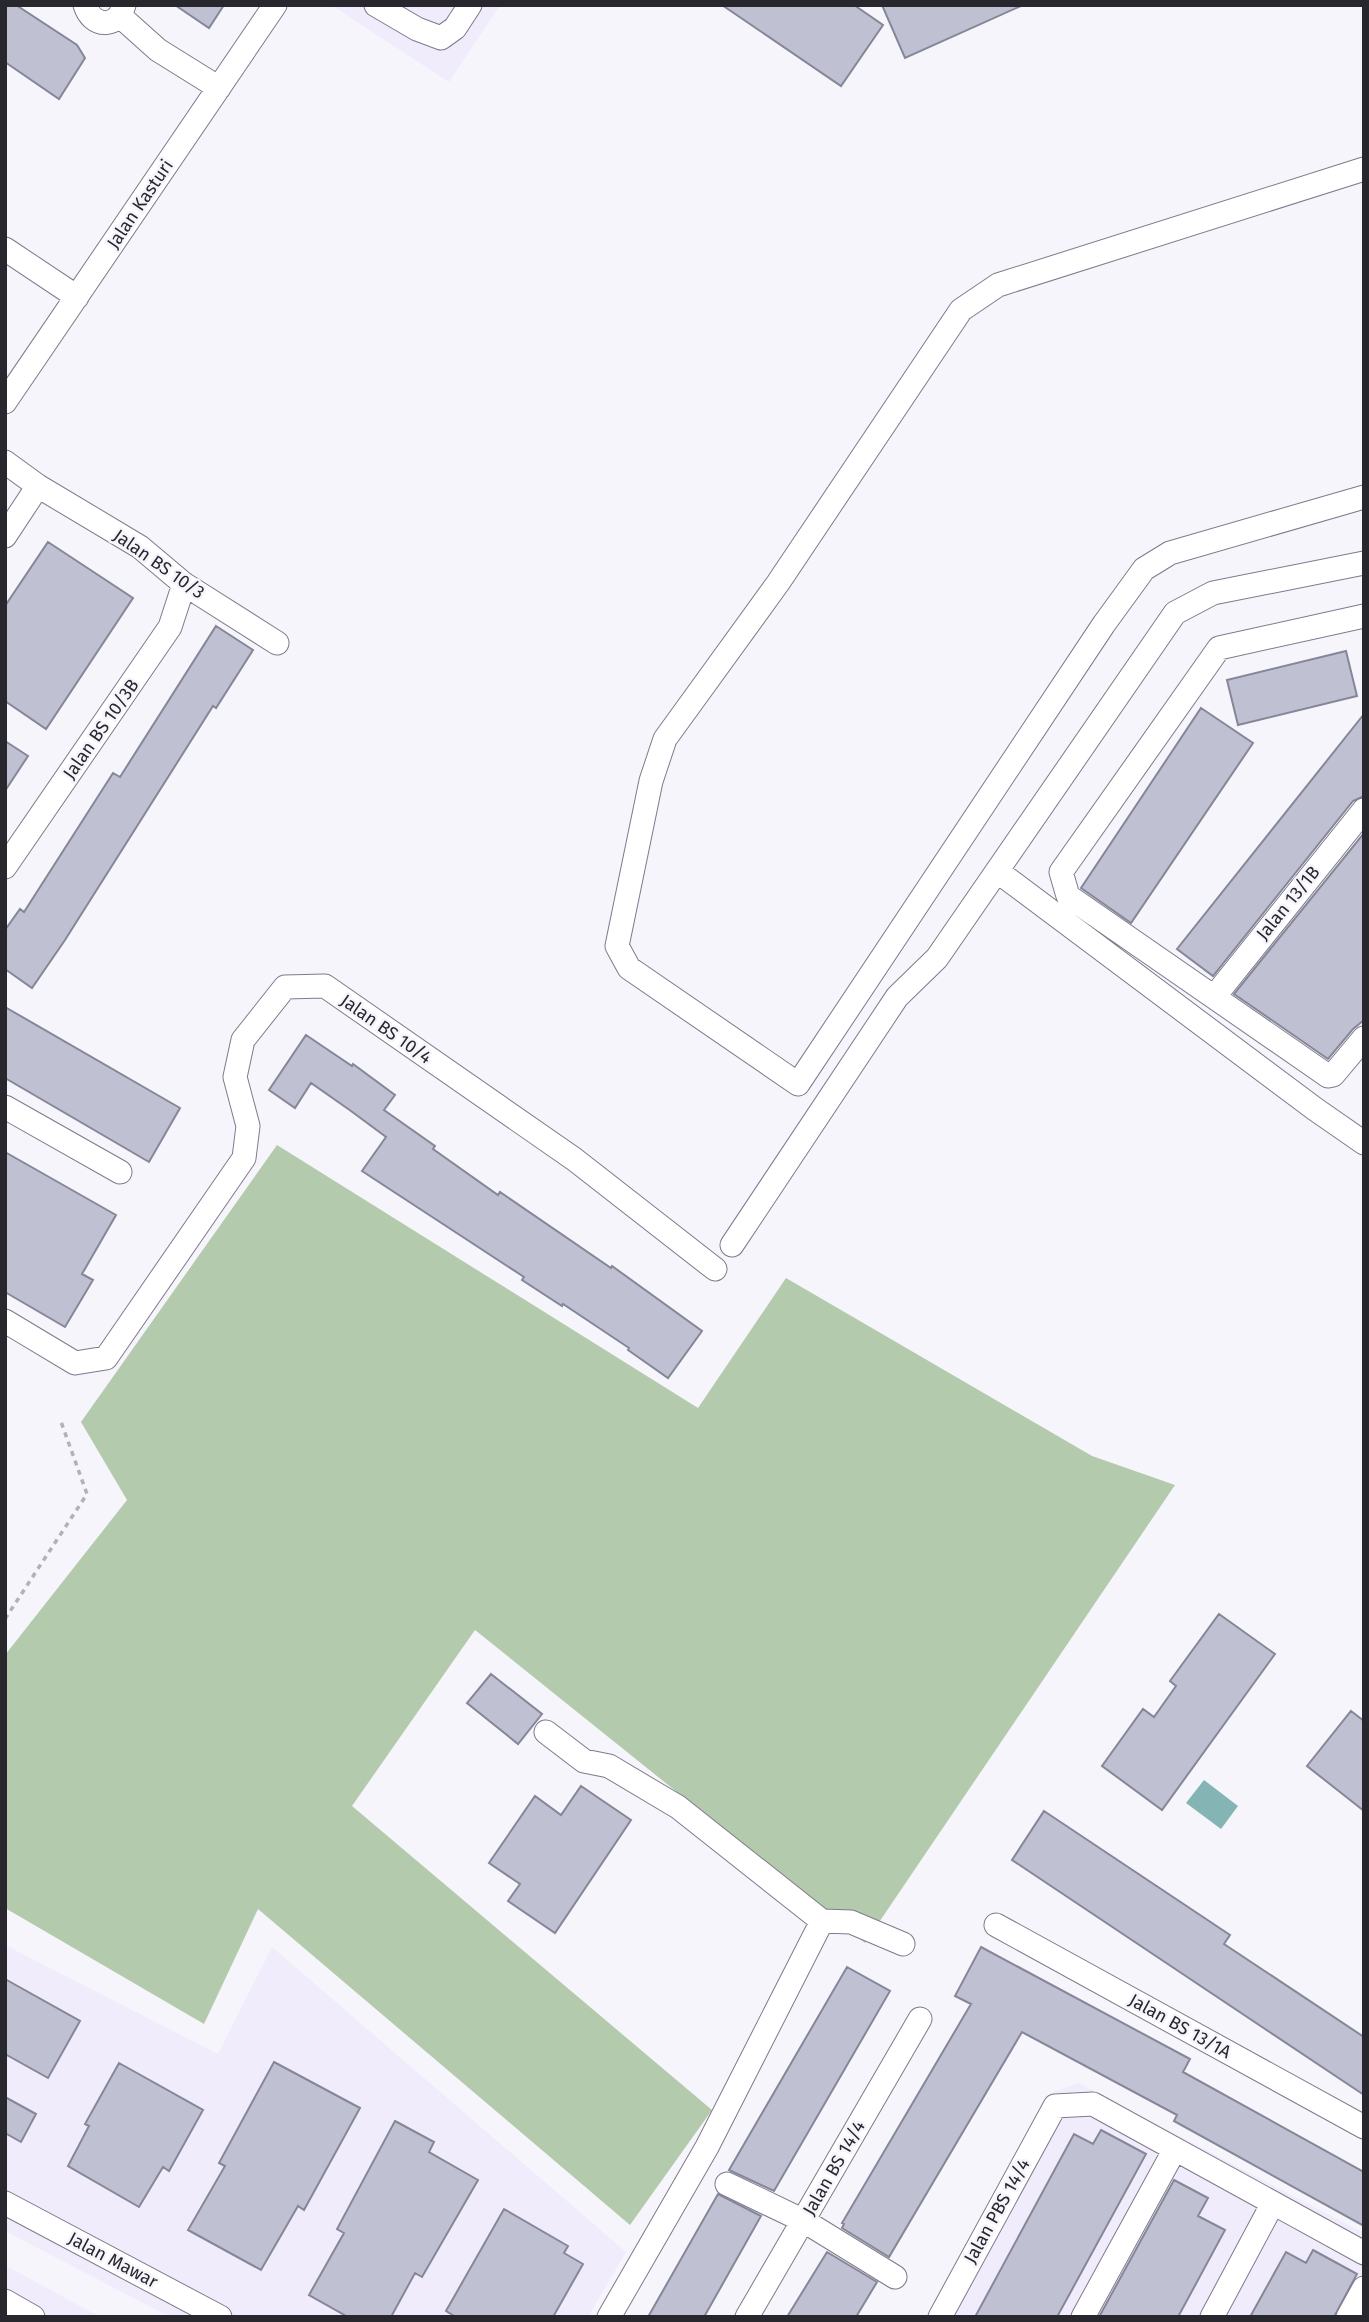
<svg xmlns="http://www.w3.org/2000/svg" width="1369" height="2322" font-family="'Fira Sans',sans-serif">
  <rect width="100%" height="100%" fill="#f6f5fc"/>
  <path fill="#f0ecfb" d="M331,5H500L449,82Z
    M5,1945L218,2054L272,1947L626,2252L588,2317H170L5,2231Z
    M1078,2083L1364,2233V2317H927L1051,2093Z
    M5,2265L100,2317H5Z"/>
  <path fill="#b3cbac" d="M277,1145L698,1408L786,1278L1092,1456L1175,1485L865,1943L475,1630L352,1806L712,2110L630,2225L258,1909L204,2024L5,1908V1655L127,1500L81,1422Z"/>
  <path fill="#85b4b5" d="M1204,1780L1238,1806L1221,1829L1186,1803Z"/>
  <path fill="#bfc0d2" stroke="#858798" stroke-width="2" d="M5,5H16L77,45L85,58L59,99L5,62Z
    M175,5H224L209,28Z
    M722,5H854L883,25L841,86Z
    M882,5H1023L905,58Z
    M48,542L133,598L46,729L5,701V606Z
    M216,626L253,650L216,708L213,706L65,940L32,988L5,969V930L20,909L24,912L113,773L120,777Z
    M1346,651L1357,696L1238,725L1227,680Z
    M1201,708L1253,743L1131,923L1081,888Z
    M1364,714V796L1353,801L1213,976L1177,949Z
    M5,741L28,756L5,791Z
    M1364,833V1020L1353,1029L1328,1059L1234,994Z
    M5,1007L180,1108L149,1162L5,1078Z
    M306,1035L352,1066L353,1064L395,1095L384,1110L435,1146L433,1149L498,1195L500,1192L611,1268L612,1266L702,1331L668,1378L628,1350L629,1348L563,1304L562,1306L522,1280L524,1277L362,1171L386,1137L351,1111L311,1083L295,1108L269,1090Z
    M5,1152L116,1215L82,1274L93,1280L65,1327L5,1292Z
    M1219,1614L1275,1654L1162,1810L1102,1766L1143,1709L1154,1717L1176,1686L1170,1681Z
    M491,1674L542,1714L518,1744L467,1703Z
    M1351,1711L1364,1721V1811L1307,1766Z
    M581,1786L631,1820L555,1933L508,1901L520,1884L489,1863L535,1796L561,1815Z
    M1044,1811L1230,1935L1224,1944L1364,2037V2095L1012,1860Z
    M981,1947L1190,2059L1183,2072L1364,2172V2226L1174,2121L1177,2115L1022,2032L889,2257L842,2228L844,2224L842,2223L971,2004L955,1996Z
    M847,1967L890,1991L774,2191L729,2170Z
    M5,1979L80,2021L48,2078L5,2054Z
    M274,2062L360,2108L304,2210L298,2206L261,2270L188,2230L225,2166L219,2163Z
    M119,2063L203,2110L169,2171L163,2167L139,2207L68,2166L89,2126L85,2124Z
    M5,2097L36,2114L21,2142L5,2133Z
    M395,2121L434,2142L429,2152L478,2180L422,2277L415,2273L391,2317H348L309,2295L344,2233L337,2229Z
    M1101,2130L1146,2154L1057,2317H975L1074,2134L1093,2144Z
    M1174,2180L1208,2198L1198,2216L1225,2230L1178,2317H1099Z
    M718,2194L761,2216L704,2317H648Z
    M504,2209L568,2246L564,2253L583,2264L553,2317H456L446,2311Z
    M1313,2250L1357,2274L1334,2317H1250L1286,2252L1306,2263Z
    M827,2252L877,2282L856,2317H787Z"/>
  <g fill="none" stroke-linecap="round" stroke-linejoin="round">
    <defs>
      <path id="minor" d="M85,5C92,28 118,29 124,5
        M376,5L417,29L441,38L455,28L470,5
        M120,16L158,50L219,88
        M1364,169L998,285L961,310L778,583L665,739L651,781L617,946L629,968L798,1084L1104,624L1144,569L1170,553L1364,497
        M5,249L77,297
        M5,402L275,5
        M5,462L38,486L140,547L184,584L277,643
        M5,536L38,486
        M1364,616L1219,648L1061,872L1068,896L1328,1076L1333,1075L1364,1038
        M5,867L170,627L184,584
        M997,871L1315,1109L1364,1143
        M1214,997L1364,810
        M5,1107L120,1172
        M732,1245L897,997L937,958L1175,613L1213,593L1364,563
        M5,1321L75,1363L106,1358L244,1158L248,1126L235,1077L243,1040L285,987L325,986L574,1159L715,1269
        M546,1732L584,1761L609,1766L678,1807L822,1921L851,1922L903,1944
        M996,1925L1364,2127
        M727,2184L804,2221L895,2277
        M5,2203L220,2317
        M5,2301L33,2317
        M609,2317L707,2147L822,1921
        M747,2317L920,2019
        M940,2317L1055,2106L1093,2104L1364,2253
        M1083,2317L1175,2149
        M1212,2317L1273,2203
        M1348,2317L1364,2288"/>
    </defs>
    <use href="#minor" stroke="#7f7a8b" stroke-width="25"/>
    <path stroke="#b2b1b8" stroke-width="3.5" stroke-dasharray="5 5" stroke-linecap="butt" d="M5,1619L87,1494L60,1419"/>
    <use href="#minor" stroke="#fff" stroke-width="23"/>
  </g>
  <g text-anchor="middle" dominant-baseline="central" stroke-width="5" stroke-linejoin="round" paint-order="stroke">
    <g font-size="18" fill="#29272e" stroke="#f6f5fc">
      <text transform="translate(140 204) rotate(-56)">Jalan Kasturi</text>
      <text transform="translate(159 564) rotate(35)">Jalan BS 10/3</text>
      <text transform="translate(101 729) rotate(-55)">Jalan BS 10/3B</text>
      <text transform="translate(1288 903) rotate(-51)">Jalan 13/1B</text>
      <text transform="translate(386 1029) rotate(35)">Jalan BS 10/4</text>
      <text transform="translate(1180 2026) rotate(29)">Jalan BS 13/1A</text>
      <text transform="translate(834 2168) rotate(-60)">Jalan BS 14/4</text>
      <text transform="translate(997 2211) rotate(-61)">Jalan PBS 14/4</text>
      <text transform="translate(113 2260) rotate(28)">Jalan Mawar</text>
    </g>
  </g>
  <rect width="1369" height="2322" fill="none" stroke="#29272e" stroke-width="14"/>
</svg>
